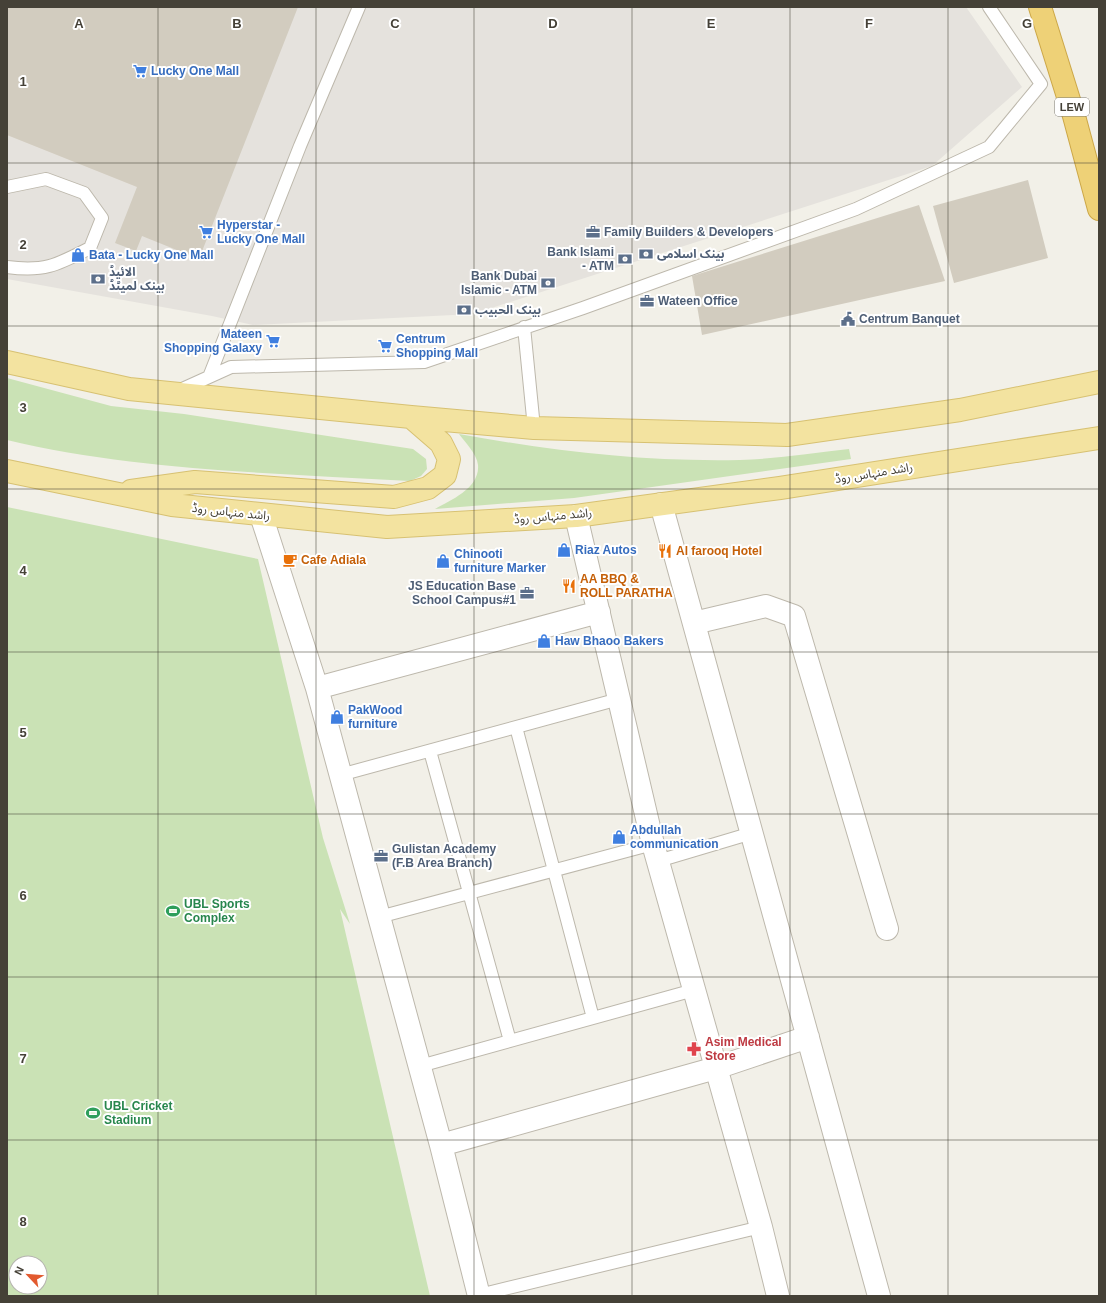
<svg xmlns="http://www.w3.org/2000/svg" width="1106" height="1303" font-family="Helvetica,'Noto Sans Arabic',sans-serif">
  <rect width="100%" height="100%" fill="#f2f0e8"/>
  <path fill="#e5e2dd" d="M7,7H966L1022,87L932,166L473,314L253,325L212,316L7,279Z"/>
  <path fill="#cae2b5" fill-rule="evenodd" d="M7,378L111,406L184,414L413,449L426,459L427,469L421,476L410,481C278,473 136,471 7,440Z
    M459,434C553,451 643,462 740,460C776,459 813,453 849,449L851,459L574,498L435,509C451,500 480,488 478,465C477,454 465,442 459,434Z
    M7,507L258,559L323,838L350,924L340,909L430,1296H7ZM16,1263H40V1287H16Z"/>
  <path fill="#d2ccbf" d="M7,7H298L199,259L142,236L136,251L115,243L137,187L7,135Z
    M1028,180L1048,258L954,283L933,206Z
    M919,205L945,281L702,335L692,276Z"/>
  <g fill="none" stroke-linecap="round" stroke-linejoin="round">
    <defs>
      <path id="service" d="M7,187L46,179L84,193L102,218L90,248C57,265 45,272 7,267
        M524,327L534,428
        M209,377L300,146L359,7
        M178,391L231,367L424,362L583,308L856,209L989,147L1041,84L989,7
        M516,727L593,1018
        M430,751L510,1041
        M340,775L619,699
        M658,861L752,833
        M379,917L653,844
        M420,1066L694,990
        M479,1295L761,1227"/>
      <path id="minor" d="M661,504L879,1296
        M261,515L317,688L441,1145L479,1296
        M576,516L653,844L761,1227L778,1296
        M694,623L766,606L794,616L887,929
        M317,688L599,612
        M441,1145L716,1068L808,1037"/>
      <path id="primary" d="M7,362L129,389L411,417L534,428L787,435L960,410L1099,382
        M7,471L172,505L387,527L576,516L780,488L1099,438
        M131,491L195,482L394,497L428,488L445,475L449,459L441,443L411,417"/>
      <path id="motorway" d="M1040,7L1074,116L1099,209"/>
    </defs>
    <use href="#service" stroke="#bdb8ac" stroke-width="14"/>
    <use href="#minor" stroke="#bdb8ac" stroke-width="24"/>
    <use href="#primary" stroke="#d7c172" stroke-width="24"/>
    <use href="#motorway" stroke="#cca748" stroke-width="24"/>
    <use href="#service" stroke="#fff" stroke-width="12"/>
    <use href="#minor" stroke="#fff" stroke-width="22"/>
    <use href="#primary" stroke="#f3e3a0" stroke-width="22"/>
    <use href="#motorway" stroke="#eed177" stroke-width="22"/>
  </g>
  <path fill="none" stroke="#454137" stroke-width="1" stroke-opacity="0.55" d="M158,7V1296M316,7V1296M474,7V1296M632,7V1296M790,7V1296M948,7V1296M7,163H1099M7,326H1099M7,489H1099M7,652H1099M7,814H1099M7,977H1099M7,1140H1099"/>
  <defs>
    <symbol id="supermarket-bare" viewBox="-9 -9 18 18"><path d="M-6-5.5h2.5l.6 2H6L4.5 2H-2.5L-4.4-4H-6ZM-1.5 3.2a1.3 1.3 0 1 0 .1 0ZM3 3.2a1.3 1.3 0 1 0 .1 0Z" fill="#3f7fe0" stroke="#fff" stroke-width="2.5" paint-order="stroke"/></symbol>
    <symbol id="office-bare" viewBox="-9 -9 18 18"><path d="M-6-3h4V-5.5h4V-3h4V5H-6ZM-1-4.5V-3h2v-1.5ZM-6 0V1H6V0Z" fill="#5c6f8a" stroke="#fff" stroke-width="2.5" paint-order="stroke"/></symbol>
    <symbol id="bank-bare" viewBox="-9 -9 18 18"><path d="M-6-4H6V4H-6ZM0-2.3a2.3 2.3 0 1 0 0 4.6a2.3 2.3 0 1 0 0-4.6Z" fill="#5c6f8a" stroke="#fff" stroke-width="2.5" paint-order="stroke"/></symbol>
    <symbol id="shop-bare" viewBox="-9 -9 18 18"><path d="M-5-2.5h2.3a2.7 3.5 0 0 1 5.4 0H5L5.5 6h-11ZM-1.5-2.5h3a1.5 2.3 0 0 0-3 0Z" fill="#3f7fe0" stroke="#fff" stroke-width="2.5" paint-order="stroke"/></symbol>
    <symbol id="civic-bare" viewBox="-9 -9 18 18"><path d="M-.6-6.5H3V-4.5H.6V-3L4-1V1h2V6H-6V1h2V-1L-.6-3ZM-1.2 2.5V6h2.4V2.5Z" fill="#5c6f8a" stroke="#fff" stroke-width="2.5" paint-order="stroke"/></symbol>
    <symbol id="restaurant-bare" viewBox="-9 -9 18 18"><path d="M-5-6h1v4h1v-4h1v4h1v-4h1v5L-1.5 .5V6h-2V.5L-5-1ZM5-6V6H3V1.5H1.5Q1.5-4 5-6Z" fill="#e8710a" stroke="#fff" stroke-width="2.5" paint-order="stroke"/></symbol>
    <symbol id="cafe-bare" viewBox="-9 -9 18 18"><path d="M-5.5-4.5H6V0H3Q3 3.5 0 3.5H-2.5Q-5.5 3.5-5.5 0ZM3-3.2v2h1.7v-2ZM-6 4.5H4V6H-6Z" fill="#e8710a" stroke="#fff" stroke-width="2.5" paint-order="stroke"/></symbol>
    <symbol id="stadium-bare" viewBox="-9 -9 18 18"><path d="M0-5a6.5 5 0 1 0 0 10a6.5 5 0 1 0 0-10ZM-3.5-1.8h7v3.6h-7Z" fill="#2e9e5b" stroke="#fff" stroke-width="2.5" paint-order="stroke"/></symbol>
    <symbol id="pharmacy-bare" viewBox="-9 -9 18 18"><path d="M-2-6h4v4h4v4h-4v4h-4v-4h-4v-4h4Z" fill="#e0444e" stroke="#fff" stroke-width="2.5" paint-order="stroke"/></symbol>
  </defs>
  <g fill-rule="evenodd">
    <use href="#supermarket-bare" x="130" y="61" width="20" height="20"/>
    <use href="#supermarket-bare" x="196" y="222" width="20" height="20"/>
    <use href="#office-bare" x="583" y="222" width="20" height="20"/>
    <use href="#bank-bare" x="636" y="244" width="20" height="20"/>
    <use href="#shop-bare" x="68" y="245" width="20" height="20"/>
    <use href="#bank-bare" x="615" y="249" width="20" height="20"/>
    <use href="#bank-bare" x="88" y="269" width="20" height="20"/>
    <use href="#bank-bare" x="538" y="273" width="20" height="20"/>
    <use href="#office-bare" x="637" y="291" width="20" height="20"/>
    <use href="#bank-bare" x="454" y="300" width="20" height="20"/>
    <use href="#civic-bare" x="838" y="309" width="20" height="20"/>
    <use href="#supermarket-bare" x="263" y="331" width="20" height="20"/>
    <use href="#supermarket-bare" x="375" y="336" width="20" height="20"/>
    <use href="#shop-bare" x="554" y="540" width="20" height="20"/>
    <use href="#restaurant-bare" x="655" y="541" width="20" height="20"/>
    <use href="#cafe-bare" x="280" y="550" width="20" height="20"/>
    <use href="#shop-bare" x="433" y="551" width="20" height="20"/>
    <use href="#restaurant-bare" x="559" y="576" width="20" height="20"/>
    <use href="#office-bare" x="517" y="583" width="20" height="20"/>
    <use href="#shop-bare" x="534" y="631" width="20" height="20"/>
    <use href="#shop-bare" x="327" y="707" width="20" height="20"/>
    <use href="#shop-bare" x="609" y="827" width="20" height="20"/>
    <use href="#office-bare" x="371" y="846" width="20" height="20"/>
    <use href="#stadium-bare" x="163" y="901" width="20" height="20"/>
    <use href="#pharmacy-bare" x="684" y="1039" width="20" height="20"/>
    <use href="#stadium-bare" x="83" y="1103" width="20" height="20"/>
  </g>
  <g text-anchor="middle" dominant-baseline="central" stroke-width="4" stroke-linejoin="round" paint-order="stroke">
    <rect fill="#fff" stroke="#7d7a73" stroke-width="1" x="1055" y="98" width="34" height="18" rx="3"/>
    <g font-size="11" font-weight="bold" fill="#454137">
      <text x="1072" y="107">LEW</text>
    </g>
    <g font-size="12" font-weight="bold" fill="#366cbe" stroke="#fff" text-anchor="start">
      <text x="151" y="71">Lucky One Mall</text>
      <text x="217" y="225">Hyperstar -<tspan x="217" dy="14">Lucky One Mall</tspan></text>
      <text x="89" y="255">Bata - Lucky One Mall</text>
      <text x="262" y="334" text-anchor="end">Mateen<tspan x="262" dy="14">Shopping Galaxy</tspan></text>
      <text x="396" y="339">Centrum<tspan x="396" dy="14">Shopping Mall</tspan></text>
      <text x="575" y="550">Riaz Autos</text>
      <text x="454" y="554">Chinooti<tspan x="454" dy="14">furniture Marker</tspan></text>
      <text x="555" y="641">Haw Bhaoo Bakers</text>
      <text x="348" y="710">PakWood<tspan x="348" dy="14">furniture</tspan></text>
      <text x="630" y="830">Abdullah<tspan x="630" dy="14">communication</tspan></text>
    </g>
    <g font-size="12" font-weight="bold" fill="#4e5e75" stroke="#fff" text-anchor="start">
      <text x="604" y="232">Family Builders &amp; Developers</text>
      <text x="614" y="252" text-anchor="end">Bank Islami<tspan x="614" dy="14">- ATM</tspan></text>
      <text x="657" y="254">بینک اسلامی</text>
      <text x="109" y="272">الائیڈ<tspan x="109" dy="14">بینک لمیٹڈ</tspan></text>
      <text x="537" y="276" text-anchor="end">Bank Dubai<tspan x="537" dy="14">Islamic - ATM</tspan></text>
      <text x="658" y="301">Wateen Office</text>
      <text x="475" y="310">بينک الحبيب</text>
      <text x="859" y="319">Centrum Banquet</text>
      <text x="516" y="586" text-anchor="end">JS Education Base<tspan x="516" dy="14">School Campus#1</tspan></text>
      <text x="392" y="849">Gulistan Academy<tspan x="392" dy="14">(F.B Area Branch)</tspan></text>
    </g>
    <g font-size="12" fill="#454137" stroke="#fff">
      <text transform="translate(874 473) rotate(-9)">راشد منہاس روڈ</text>
      <text transform="translate(231 512) rotate(6)">راشد منہاس روڈ</text>
      <text transform="translate(553 516) rotate(-5)">راشد منہاس روڈ</text>
    </g>
    <g font-size="12" font-weight="bold" fill="#c56008" stroke="#fff" text-anchor="start">
      <text x="676" y="551">Al farooq Hotel</text>
      <text x="301" y="560">Cafe Adiala</text>
      <text x="580" y="579">AA BBQ &amp;<tspan x="580" dy="14">ROLL PARATHA</tspan></text>
    </g>
    <g font-size="12" font-weight="bold" fill="#27864d" stroke="#fff" text-anchor="start">
      <text x="184" y="904">UBL Sports<tspan x="184" dy="14">Complex</tspan></text>
      <text x="104" y="1106">UBL Cricket<tspan x="104" dy="14">Stadium</tspan></text>
    </g>
    <g font-size="12" font-weight="bold" fill="#be3a42" stroke="#fff" text-anchor="start">
      <text x="705" y="1042">Asim Medical<tspan x="705" dy="14">Store</tspan></text>
    </g>
  </g>
  <g font-size="13" text-anchor="middle" font-weight="bold" fill="#454137" stroke="#fff" stroke-width="4" stroke-linejoin="round" paint-order="stroke">
    <text x="79" y="28">A</text>
    <text x="237" y="28">B</text>
    <text x="395" y="28">C</text>
    <text x="553" y="28">D</text>
    <text x="711" y="28">E</text>
    <text x="869" y="28">F</text>
    <text x="1027" y="28">G</text>
    <text x="23" y="86">1</text>
    <text x="23" y="249">2</text>
    <text x="23" y="412">3</text>
    <text x="23" y="575">4</text>
    <text x="23" y="737">5</text>
    <text x="23" y="900">6</text>
    <text x="23" y="1063">7</text>
    <text x="23" y="1226">8</text>
  </g>
  <rect width="1106" height="1303" fill="none" stroke="#454137" stroke-width="16"/>
  <g transform="translate(28 1275) rotate(296)"><circle r="19" fill="#ffffff" stroke="#b5b3af"/>
  <path d="M0-3L7 15L0 10L-7 15Z" fill="#e25a2f"/>
  <text y="-6" font-size="11" font-weight="bold" text-anchor="middle" fill="#454137">N</text>
  </g>
</svg>
